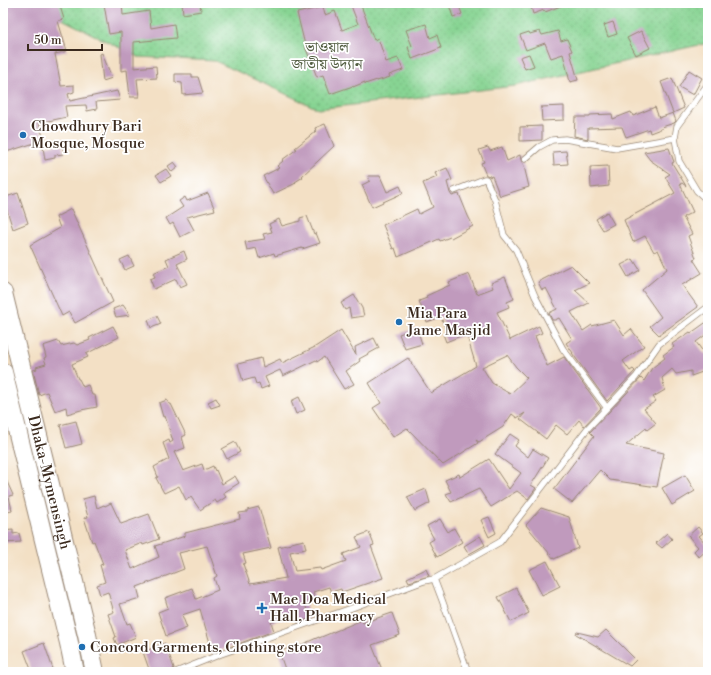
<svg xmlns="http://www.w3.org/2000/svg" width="711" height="675" font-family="'Libre Bodoni','Noto Serif Bengali',serif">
  <defs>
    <pattern id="park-dots" width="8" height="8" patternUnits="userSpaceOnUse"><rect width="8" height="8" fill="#87d493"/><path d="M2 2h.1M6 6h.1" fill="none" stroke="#75b67e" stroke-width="1.8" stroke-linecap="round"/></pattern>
  </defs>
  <rect width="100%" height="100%" fill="#fff"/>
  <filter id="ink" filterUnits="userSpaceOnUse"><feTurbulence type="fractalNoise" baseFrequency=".025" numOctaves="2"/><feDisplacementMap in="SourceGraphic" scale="8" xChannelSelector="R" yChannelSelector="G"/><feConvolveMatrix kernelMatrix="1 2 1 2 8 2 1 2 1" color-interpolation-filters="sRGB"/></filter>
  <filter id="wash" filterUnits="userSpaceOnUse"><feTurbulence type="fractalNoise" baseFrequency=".012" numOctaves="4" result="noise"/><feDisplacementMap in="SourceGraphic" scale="16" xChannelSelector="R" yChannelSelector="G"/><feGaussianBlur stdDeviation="0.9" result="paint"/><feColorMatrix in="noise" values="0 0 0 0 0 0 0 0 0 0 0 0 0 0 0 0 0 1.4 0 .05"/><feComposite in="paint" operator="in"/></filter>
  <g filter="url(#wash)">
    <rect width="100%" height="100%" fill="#f3e0c5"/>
    <path fill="url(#park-dots)" stroke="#617f58" d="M30,3H708V43L515,86L318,109L215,61L138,57Z"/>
    <g id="blocks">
      <path fill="#c09abd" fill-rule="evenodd" d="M3,3H59L64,19L58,21L67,51L55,54L61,86L74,85V92L68,94L70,101L117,91L120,100L96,102L97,109L87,111L86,105L65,106L67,117L39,123L44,140L3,153Z
        M113,3H122L123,15L149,11L151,28L174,24L176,38L134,42V68L156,66L157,78L137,79L139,97H130L127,70L121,71V32L109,34L104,4Z
        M182,3H200L201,11L183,14Z
        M350,3H360L374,40L378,38L386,62L398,58L403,70L389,75L390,77L377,81V80L365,84V82L353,87V86L330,94L323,75L317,77L306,49L297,13L323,7L325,15L335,11L342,30L358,24Z
        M453,3H458L462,14L453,17L449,5Z
        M530,3H566V4L545,12L544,10L533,14Z
        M613,22L617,34L608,37L604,25Z
        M426,24L430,38L437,35L441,48L412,59L408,47L412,46L406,30Z
        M540,31L542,35L558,31L561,41L567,39L572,51L570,52L578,80L570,82L563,54L551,58L545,43L526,50L520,35L529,32L530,34Z
        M641,31L650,48L636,55L627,38Z
        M102,53L112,78L103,81L100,54Z
        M529,54L534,66L525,69L520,57Z
        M689,70L702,78L693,95L679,87Z
        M175,74H192V77H198L203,93L183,95L182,83L175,82Z
        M672,78L684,108L673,113L661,82Z
        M564,106V120L542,121L541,107Z
        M655,107L659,118L673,113L676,121L674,123L662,127L663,128L650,133L649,129L626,137L622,127L588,128V139L574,136L575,117H590V115L612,114L613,119L631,112L633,116Z
        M325,124L334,146L302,176L303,177L295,182L296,183L273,194L263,176L279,168L277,166L283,161L282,160L297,149L295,148L316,131L315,128Z
        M542,126V140L520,141V127Z
        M62,143L64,154L55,155V158L45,160L43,147Z
        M488,147L490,151L502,147L507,161L520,155L521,160L524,166L529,187L500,196L492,176L490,177V176L486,175L481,163L484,162L479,150Z
        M669,148L674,162L672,163L686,186L682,183L680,184L693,212L683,217L692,234L688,236L696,258L693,259L702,273L682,285L698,307L659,335L650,326L661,317L642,290L667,269L658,250L654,252L645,236L633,242L624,220L675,193L665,177L670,174L650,160L644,152Z
        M566,151L568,164L554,165L553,152Z
        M174,162L178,167L172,172L168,166Z
        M608,166L609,186L591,188L590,167Z
        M447,168L452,180L447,182L450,193L452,196L459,194L468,216L473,226L451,238L450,237L440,241L439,239L398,257L395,248L393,249L383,225L417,209L419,214L433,207L423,183L437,177L435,173Z
        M166,169L171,176L161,182L156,175Z
        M368,176H380L387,192L400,186L403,193L372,207L362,185L370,181Z
        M18,193L28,223L13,229L3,198Z
        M208,193L215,210L187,217L194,230L180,237L173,223L170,225L166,218L183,207L179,201L185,197L187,201Z
        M71,209L113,302L75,323L69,312L62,316L30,245L60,228L56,217Z
        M607,212L614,224L603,230L596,219Z
        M307,216L314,234L316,233L320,243L302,249V248L275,256L274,253L259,258L256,248L247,250L245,242L265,239L263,234L272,232L269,224L279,219L282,226L300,221V218Z
        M184,251L187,259L177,264L187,284L180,287L176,279L154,289L150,279L155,277L153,273L169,266L166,259Z
        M129,256L134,266L125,270L120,260Z
        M633,259L640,270L628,277L621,265Z
        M571,265L589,283L575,290L589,303L571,312L583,331L592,325V326L614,320L624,335L631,329L644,346L623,361L630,371L633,369L635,371L607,401L572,353H573L566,343L572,339L559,318L555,320H552L549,313L557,309L546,288L542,290L538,282Z
        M469,274L477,294L493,288L491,283L505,277L514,299L507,302L509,307L497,312L510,340L539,326L542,333L535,336L547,366L564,357L601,408L584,426L579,420L567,434L556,425L546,439L520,419L525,413L517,418L512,414L503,427L479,442L476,440L478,443L443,465L407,428L393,437L373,408L381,403L369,383L408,358L431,393L476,366L467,336L464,337L463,335L446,342L443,334L447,333L441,317L427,322L419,301L427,298L426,296L450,285L449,282ZM507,355L516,367L527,378L510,394L492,383L482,367Z
        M354,295L362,308L364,316L351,318L349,308L345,310L341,303Z
        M123,305L130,315L116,317L113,309Z
        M157,316L161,324L151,328L148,320Z
        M708,321V333L696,342L704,353L708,355V370L691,376V371L676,374L672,369L662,378L665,390L653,397L656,401L644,409L656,423L647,430L646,428L626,445L664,453L657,487L610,480L600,470L572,503L554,489L594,436L590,432L641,378L644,381L652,368L665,358L663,355L674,347L672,344L690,332L691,333Z
        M113,326L119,337L86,354L88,357L72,364L78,379H79L83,387L88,385L92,395H95L97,407L81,410L67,414L66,407L55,411L47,392L39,395L33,370L37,369L36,367L46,364L44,358L46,357L43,346L58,341L61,346L74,343L77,345L90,340L89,338Z
        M417,328L422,344L405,349L399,334Z
        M341,330L356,355L355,347L374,338L379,348L359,359L360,361L346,371L354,384L344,389L324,357L317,362L316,360L283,376L280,370L265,377L269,386L261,389L259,383L256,384L254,378L243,381L238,364L261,358L263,367L280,359L282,363L315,347Z
        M299,397L305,410L296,414L291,401Z
        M216,398L220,405L211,408L208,402Z
        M167,400L169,404H171L186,435L182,437L185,448L174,452L183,471L202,464L204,470L213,466L215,471L216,470L222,484L235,476L239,483L223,493L226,497L217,503L215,500L200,510L191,497L186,500L179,486L164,493L156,478L158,477L154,467L169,459L163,443L169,440L170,443L173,441L165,416L163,417L159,403Z
        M76,421L82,444L66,448L60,425Z
        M510,434L519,440L515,446L528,457L533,449L548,458L531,485L536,488L528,499L517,491L491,507L479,489L451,502L446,494L451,492L445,480L459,474L460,477L489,459L509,489L521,473L495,454Z
        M235,442L240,452L227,459L222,449Z
        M3,473L13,495L9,496L12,511L3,513Z
        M685,475L695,491L672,505L662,488Z
        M426,489L430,503L415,511L407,497Z
        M94,496L97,508L104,505L105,506L111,503L121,524L149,514L159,539L143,545L142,543L125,550L132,569L159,557L155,546L185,536V533L240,519L239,513L247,512V510L259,507L271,548L243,554L246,563L243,564L250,584L286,578L278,547L291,544V543L304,540L306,549L290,552L295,571L320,568L321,570L346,561L343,554L361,547L356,537L369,532L374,545L371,546L383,578L342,592L341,589L331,592L329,587L313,592L315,599L305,602L309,619L297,623L295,616L271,622L274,631L213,653L200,609L182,615L187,628L166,636L158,612L168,608L165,598L192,588L196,599L218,590L214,578L217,576L207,546L179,553L184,569L166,576L137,587L140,598L120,604L127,624L130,623L136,637L117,645L114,638L116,637L108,614L114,612L108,592L100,595L97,585L105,582L100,565L103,564L94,541L92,542L84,518L88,517L83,499Z
        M541,508L569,517L578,548L554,559L526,525Z
        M489,517L496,533L489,537L481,520Z
        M440,519L448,532L454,528L462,542L437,557L429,542L434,539L427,526Z
        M698,527L703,533L699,536L708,546V549L699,557L694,551L698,547L688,536Z
        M13,529V534L19,533L21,542L3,543V530Z
        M667,533L672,539L662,548L656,543Z
        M480,536L485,545L469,554L464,546Z
        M547,561L560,586L542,595L529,570Z
        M426,569L429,576L409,582L407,578Z
        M516,588L529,613L511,622L498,597Z
        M392,613L400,635L372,645L383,672H286L279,652L293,646L294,648L319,637V638L362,620L363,623Z
        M606,630L636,660L630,666L576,634L577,632L598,637Z
        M44,643L54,672H32L24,651Z
        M165,643L174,668L172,671L168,672H150L143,652Z"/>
    </g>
  </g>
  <g filter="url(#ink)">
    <use href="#blocks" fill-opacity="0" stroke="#978572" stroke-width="1"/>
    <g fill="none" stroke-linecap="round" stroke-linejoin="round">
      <defs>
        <path id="service" d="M708,84L677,126L675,138L679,161L697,191L708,201
          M525,159L539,147L552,140L565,139L617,148L675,138
          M454,191L484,179H486L495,200L504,235L516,250L535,296L563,349L607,408
          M434,579L500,542L587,429L636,377L659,344L708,307
          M176,672L221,654L349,609L424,581L434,579L442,600L468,672"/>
        <g id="trunk">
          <path id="s1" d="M3,293L87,635L95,672"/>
          <path d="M3,372L69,643L75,672"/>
        </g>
      </defs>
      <use href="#service" stroke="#978572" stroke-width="7"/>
      <use href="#trunk" stroke="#978572" stroke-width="20"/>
      <use href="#service" stroke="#fff" stroke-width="5.5"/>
      <use href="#trunk" stroke="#fff" stroke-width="18"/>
    </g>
  </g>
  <g fill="#1f6fb2" stroke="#fff" stroke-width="1.5">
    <circle cx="23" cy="135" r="4"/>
    <circle cx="399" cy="322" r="4"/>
    <path d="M260 602h4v4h4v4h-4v4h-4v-4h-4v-4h4z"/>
    <circle cx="82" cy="647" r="4"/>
  </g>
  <g text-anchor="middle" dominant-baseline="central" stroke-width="3.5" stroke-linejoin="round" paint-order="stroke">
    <g font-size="15" fill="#525d41" stroke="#fff">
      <text x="327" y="47">ভাওয়াল<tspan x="327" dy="17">জাতীয় উদ্যান</tspan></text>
    </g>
    <g font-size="15" fill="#3b2a1e" stroke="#fff" text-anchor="start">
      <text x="31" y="126">Chowdhury Bari<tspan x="31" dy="17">Mosque, Mosque</tspan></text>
      <text x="407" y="313">Mia Para<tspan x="407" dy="17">Jame Masjid</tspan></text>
      <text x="270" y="599">Mae Doa Medical<tspan x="270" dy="17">Hall, Pharmacy</tspan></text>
      <text x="90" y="647">Concord Garments, Clothing store</text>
    </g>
    <g font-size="15" fill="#3b2a1e" stroke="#fff">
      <text stroke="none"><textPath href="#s1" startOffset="195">Dhaka-Mymensingh</textPath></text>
    </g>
  </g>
  <rect width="711" height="675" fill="none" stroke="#fff" stroke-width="16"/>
  <path d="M28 44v6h74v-6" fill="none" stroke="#3b2a1e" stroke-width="2"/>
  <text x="34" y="44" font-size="12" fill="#3b2a1e" stroke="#ffffff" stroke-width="3" paint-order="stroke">50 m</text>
</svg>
